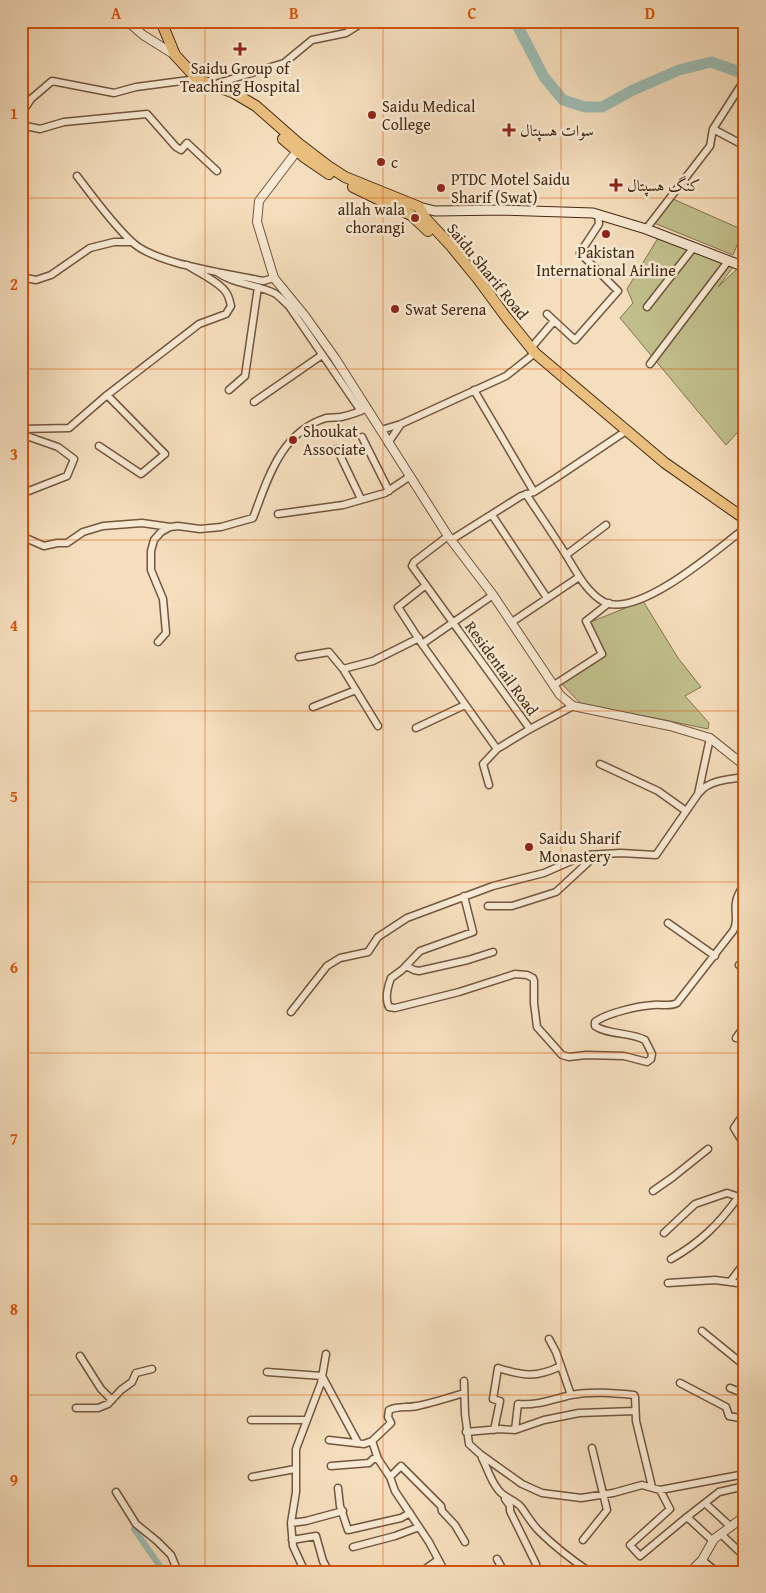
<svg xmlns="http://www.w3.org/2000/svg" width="766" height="1593" font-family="'Gentium Book Plus',Amiri,serif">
  <rect width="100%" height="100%" fill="#f5debd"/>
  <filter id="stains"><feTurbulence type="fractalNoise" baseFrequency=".004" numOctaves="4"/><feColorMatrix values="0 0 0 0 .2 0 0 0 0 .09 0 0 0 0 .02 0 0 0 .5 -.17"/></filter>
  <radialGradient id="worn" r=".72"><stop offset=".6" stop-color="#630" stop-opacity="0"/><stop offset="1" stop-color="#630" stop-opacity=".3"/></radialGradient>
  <path fill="#c1c08d" stroke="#847450" d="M673,199L743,230L733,255L654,223Z
    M658,238L733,267L718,287L737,269L745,272V424L726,445L620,318L633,303L627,289Z
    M643,601L678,658L701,687L685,696L709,723L708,729L655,718L582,705L561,683L605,655L588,623Z"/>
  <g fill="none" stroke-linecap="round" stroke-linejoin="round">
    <path stroke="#9cbcb3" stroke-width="6" d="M134,1529L164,1572"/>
    <path stroke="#9cbcb3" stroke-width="11" d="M515,21L544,77L563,100L585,107H602L633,90L679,70L711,62L745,74"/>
    <defs>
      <path id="minor" d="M130,21L138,24L142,21
        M744,21L745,23
        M212,85L284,63L312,40L346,33L365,21
        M21,114L31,99L52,81L114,93L136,87L197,79
        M21,125L40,129L64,122L147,114L176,147L181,150L187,143L217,171
        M713,129L745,146
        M77,176C94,198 111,222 131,241C155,265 229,273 263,281L274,278
        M646,229L710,146L713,129L745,79
        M217,272C233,284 255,284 274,293C280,296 284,302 289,306L361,411
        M21,277L36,280L51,275L90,248L114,242H132
        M647,307L694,247
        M547,314L575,340L618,291L580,253L599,224L598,214
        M531,348L554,321
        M650,364L729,260
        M229,390L245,376L258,287
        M474,390L534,492
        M254,402L322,355
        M21,429L69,428L107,395L199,324L226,314L231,306C230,302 229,297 227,294C222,283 197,272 187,265
        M381,430L401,424L506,376L535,353
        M21,434L58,447L74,459L67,476L21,494
        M362,437L389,491
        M388,443L401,424
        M99,446L141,474L165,454L107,395
        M337,449L361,499
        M526,494C539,514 553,534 566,555C576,571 586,592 604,602C638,619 718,549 745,528
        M278,514L343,505L385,493L409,477
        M492,515L547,598
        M21,536L44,546L57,543H67L83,532L103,526L142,523L170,527
        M448,536L414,562L412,566L530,729
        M451,540L521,496L534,492L556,478L626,431
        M566,555L606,525
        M426,585L398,607L422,644L497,749
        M512,622L579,577
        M158,642L166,633L163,599L151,570V551L154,540L161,532L170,527L178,526L200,529L221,527L253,518C268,478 281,432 326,418C331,417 336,418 341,417C350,415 359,412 367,408
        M422,644L493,595
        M299,657L329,652L343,669L378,726
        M343,669L373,661L419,638
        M554,685L602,654L586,621L609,603
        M313,707L356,690
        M416,728L465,705
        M600,764L658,791L686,811
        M489,785L483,764L497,749L530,729L573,706
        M700,792C709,780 731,779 745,777
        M464,896L473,932L420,951L402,970L391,978C388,986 384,998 389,1007L395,1008L459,992L515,974L527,975L533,978L534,981V1003L537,1027L562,1055L569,1057L586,1055L624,1056L647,1062L651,1059L652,1054L645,1040C630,1032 608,1035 595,1026V1022C607,1013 638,1006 653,1005C662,1004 670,1007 677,1003L733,931C739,921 734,913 736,902C737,895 741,889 745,883
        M488,906H512L556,892L596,855
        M668,923L715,956
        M739,965L745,969
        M406,966L414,970L419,971L468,960L493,952
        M291,1012L327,966L340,958L368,952L378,937L407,918L493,886L544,873L585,855L621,853L656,855L698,794L710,738
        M736,1038L745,1025
        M745,1112L734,1128L745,1146
        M653,1191L673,1177L708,1149
        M664,1233L695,1204L727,1193L745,1199
        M671,1259C701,1242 719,1224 739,1196
        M730,1282L745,1262
        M668,1283L715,1280L745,1284
        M702,1331L745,1366
        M549,1339L556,1352L571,1395
        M80,1356L101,1389L112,1400
        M267,1372L322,1376L358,1443
        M464,1381L465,1414L469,1444L480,1454L522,1484L542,1493L581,1498L613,1493L642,1485L660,1490L745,1474
        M680,1383L726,1407L729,1416L745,1419
        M730,1388L745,1394
        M76,1408H98L108,1404L121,1390L132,1382L136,1373L152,1369
        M251,1420H307
        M494,1430L500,1401L493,1399L498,1368C524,1376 536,1378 561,1366
        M515,1430L518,1404C537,1406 553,1399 571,1395C592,1391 613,1393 634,1395L635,1397L636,1421L652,1487
        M466,1432L500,1429L515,1430L544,1420L579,1413L635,1411
        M329,1440L364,1444L372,1441L391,1423L388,1417L389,1410C398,1406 407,1408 417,1406C432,1403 448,1398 464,1393
        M372,1441L378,1459L390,1477L395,1491L429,1542L445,1572
        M482,1458C487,1467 490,1479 497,1488C503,1498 514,1499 521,1507C527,1515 532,1524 539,1531C554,1546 572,1560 590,1572
        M331,1466L369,1463L373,1459H378
        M252,1477L295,1469
        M390,1477L401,1466L441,1506L442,1511L455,1525L465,1542
        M338,1488L340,1506L348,1530L401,1518L410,1513
        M660,1490L670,1509L630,1545L640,1556L687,1517L713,1541
        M116,1492L136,1524L157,1541L171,1555L178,1572
        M505,1499L510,1506V1511L536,1564
        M706,1504L731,1527
        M687,1517L719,1492L745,1486
        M291,1523L306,1521L343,1511
        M721,1534L745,1557
        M292,1540L316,1536L323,1561L329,1572
        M583,1540L607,1510L592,1448
        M353,1547L395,1536L419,1527
        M497,1559L504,1572
        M702,1560L717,1572
        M305,1572L293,1546L291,1523L296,1492V1449L321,1383L326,1354
        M421,1572L438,1560"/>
      <path id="tertiary" d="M127,21L143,35L175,55
        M300,147L259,201L257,222L274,278L305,316L335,358L448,536L493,595L560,695L573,706L670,726L710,738L745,766
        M690,1572L702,1560L714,1539L745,1516"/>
      <path id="secondary" d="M419,207L435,211L504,210L593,213L646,229L745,267"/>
      <path id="primary" d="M161,21L175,55L200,82
        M197,79L234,93L256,106L298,143L328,166L345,177L419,207L426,219L451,246L478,279L506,317L535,353L665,463L745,519
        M283,139L304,157L329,174
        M353,187L411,215L428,231"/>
    </defs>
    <use href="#minor" stroke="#72563e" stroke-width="9"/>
    <use href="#tertiary" stroke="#72563e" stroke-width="10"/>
    <use href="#secondary" stroke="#462914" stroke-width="11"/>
    <use href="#primary" stroke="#462914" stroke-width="12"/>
    <use href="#minor" stroke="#f8ead4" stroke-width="6"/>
    <use href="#tertiary" stroke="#f8ead4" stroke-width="8"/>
    <use href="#secondary" stroke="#f8ead4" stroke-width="9"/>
    <use href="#primary" stroke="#eabf7e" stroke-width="10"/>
  </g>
  <path fill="none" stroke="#d8540d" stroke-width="1" stroke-opacity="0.55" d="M205,21V1572M383,21V1572M561,21V1572M21,198H745M21,369H745M21,540H745M21,711H745M21,882H745M21,1053H745M21,1224H745M21,1395H745"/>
  <g fill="#8f2418" stroke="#f8ead4" stroke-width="2">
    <path d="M237.5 41.5h5v5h5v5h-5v5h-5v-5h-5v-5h5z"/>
    <circle cx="372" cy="115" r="5"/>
    <path d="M506.5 122.5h5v5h5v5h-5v5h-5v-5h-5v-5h5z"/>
    <circle cx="381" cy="162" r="5"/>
    <path d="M613.5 177.5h5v5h5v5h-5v5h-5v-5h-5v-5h5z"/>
    <circle cx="441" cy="188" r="5"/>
    <circle cx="415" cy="218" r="5"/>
    <circle cx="606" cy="234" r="5"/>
    <circle cx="395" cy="309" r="5"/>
    <circle cx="293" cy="440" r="5"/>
    <circle cx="529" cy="847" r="5"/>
  </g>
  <g text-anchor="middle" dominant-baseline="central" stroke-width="5" stroke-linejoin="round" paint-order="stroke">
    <g font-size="16" fill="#462914" stroke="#f8ead4" text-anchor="start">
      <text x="240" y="68" text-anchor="middle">Saidu Group of<tspan x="240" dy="18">Teaching Hospital</tspan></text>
      <text x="382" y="106">Saidu Medical<tspan x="382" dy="18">College</tspan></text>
      <text x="520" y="130">سوات ہسپتال</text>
      <text x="391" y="162">c</text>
      <text x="451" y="179">PTDC Motel Saidu<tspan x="451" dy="18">Sharif (Swat)</tspan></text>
      <text x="627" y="185">کنگ ہسپتال</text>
      <text x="405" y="209" text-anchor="end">allah wala<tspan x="405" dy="18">chorangi</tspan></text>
      <text x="606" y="252" text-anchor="middle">Pakistan<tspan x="606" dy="18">International Airline</tspan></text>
      <text x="405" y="309">Swat Serena</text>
      <text x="303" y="431">Shoukat<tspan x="303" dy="18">Associate</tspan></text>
      <text x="539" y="838">Saidu Sharif<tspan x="539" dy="18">Monastery</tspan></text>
    </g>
    <g font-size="16" fill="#462914" stroke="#f8ead4">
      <text transform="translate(488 271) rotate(51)">Saidu Sharif Road</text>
      <text transform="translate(502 668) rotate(54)">Residentail Road</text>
    </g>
  </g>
  <rect width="766" height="1593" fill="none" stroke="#f5debd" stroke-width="55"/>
  <rect x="28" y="28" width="710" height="1538" fill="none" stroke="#d8540d" stroke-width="2"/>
  <g font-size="16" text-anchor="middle" font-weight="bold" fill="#d8540d">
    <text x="116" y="19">A</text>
    <text x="294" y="19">B</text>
    <text x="472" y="19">C</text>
    <text x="650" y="19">D</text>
    <text x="14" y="119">1</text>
    <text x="14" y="290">2</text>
    <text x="14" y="460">3</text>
    <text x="14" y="631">4</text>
    <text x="14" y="802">5</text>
    <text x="14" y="973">6</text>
    <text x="14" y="1144">7</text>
    <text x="14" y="1315">8</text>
    <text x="14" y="1486">9</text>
  </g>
  <rect width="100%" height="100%" filter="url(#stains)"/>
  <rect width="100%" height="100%" fill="url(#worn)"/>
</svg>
